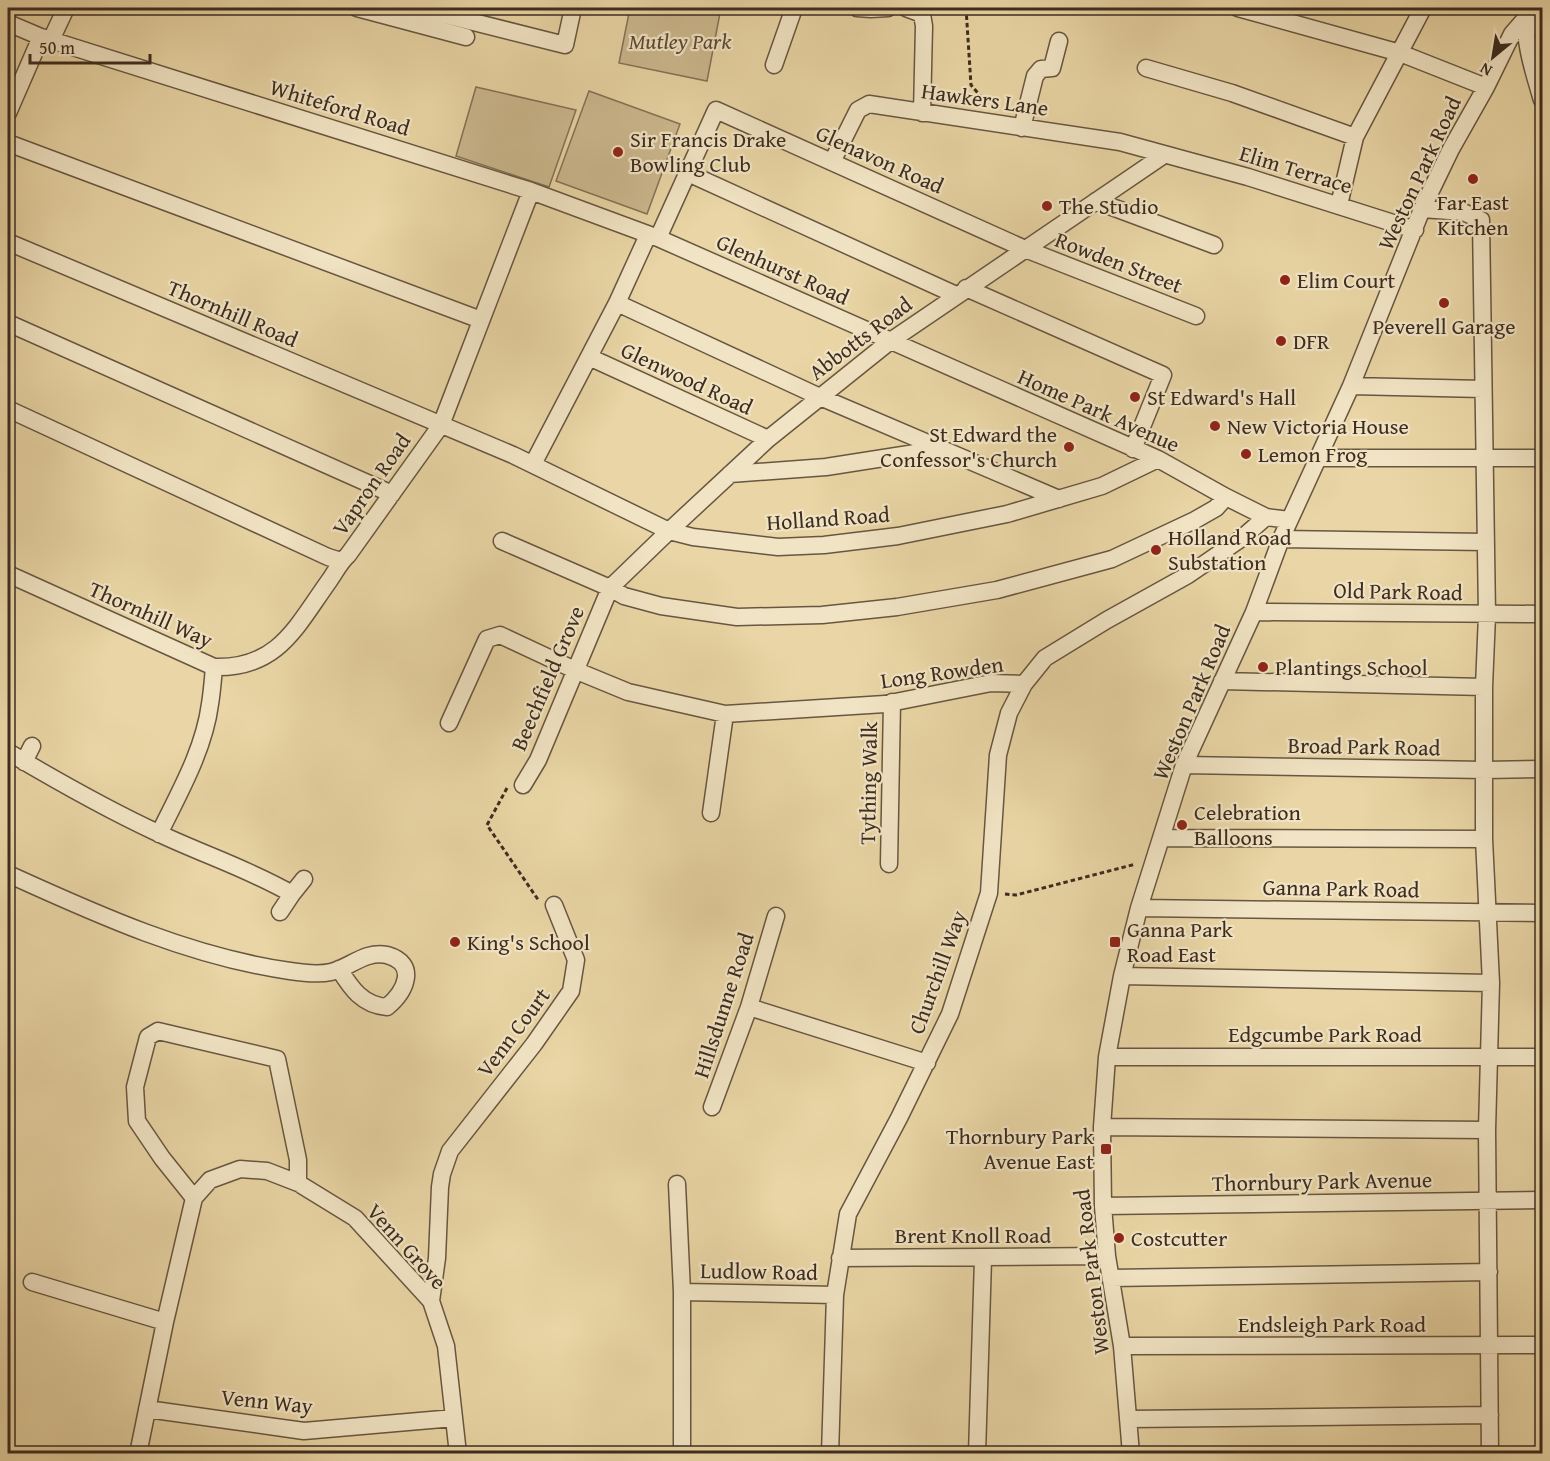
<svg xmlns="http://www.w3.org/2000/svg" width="1550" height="1461" font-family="'Gentium Book Plus',serif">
  <rect width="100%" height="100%" fill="#e9d5a5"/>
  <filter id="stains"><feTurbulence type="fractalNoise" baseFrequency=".00333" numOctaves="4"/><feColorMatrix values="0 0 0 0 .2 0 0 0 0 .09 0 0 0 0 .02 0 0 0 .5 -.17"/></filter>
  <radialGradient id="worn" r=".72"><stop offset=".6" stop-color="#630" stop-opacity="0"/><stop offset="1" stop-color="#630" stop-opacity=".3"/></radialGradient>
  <path fill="#ccb88e" stroke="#847257" stroke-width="1.5" d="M630,8H721L707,81L619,63Z
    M476,87L576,110L549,187L456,156Z
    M589,91L680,124L647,214L556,181Z"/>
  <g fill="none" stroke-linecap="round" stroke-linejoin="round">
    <defs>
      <path id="minor" d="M357,8L466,37
        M418,8L565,45L573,8
        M857,8L871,9L888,8
        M906,8L922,14L924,26L922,113
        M1238,8L1400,53L1486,87
        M1526,8C1523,39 1533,70 1542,100
        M1525,19L1542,29
        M8,23L41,37L531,191L658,238L1158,459L1226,497L1266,517L1289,520
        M51,40L66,8
        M774,65L794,8
        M1146,68L1232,93L1355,137
        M8,113L41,37
        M1022,128L1035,76L1041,69L1052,68L1059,41
        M8,143L481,320
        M832,162L858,110L869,104L1120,142L1248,177L1415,230
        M688,173L956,295
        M1096,201L1214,245
        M1339,205L1355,137L1423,8
        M1422,209L1463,212L1481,220L1487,615L1484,687V839L1491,983L1487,1130L1490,1454
        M658,238L716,110L1025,249L1196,316
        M8,242L513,455L669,531L693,537L778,547L824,545L898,536L1007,514L1102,486L1158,459
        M966,288L1163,375L1133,449
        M617,303L820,397L1059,499
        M8,323L392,494
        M589,357L768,439
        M1351,386L1483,389
        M8,409L328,557L341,561
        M1318,458H1542
        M533,464L617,303L648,235
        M730,474L826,467L941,449
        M1281,539L1485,542
        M502,541L610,588L624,596L661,606L737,617L822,615L897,607L997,590L1112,559L1195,520L1216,508L1226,497
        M8,574L214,667C278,669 296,627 329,581C336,571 340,562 348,555L441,425L531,191
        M1254,612L1542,614
        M1222,681L1484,687
        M449,723L487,639L500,635L577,671L628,692L725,714L885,704L991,683L1024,684L1045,658L1107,620L1188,575L1242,538L1266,517
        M8,752C57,781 106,809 158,833C202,854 249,869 292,894L280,912
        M24,762L32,746
        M1184,765L1485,770L1542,769
        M523,785L538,760L610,588L669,531L768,439L889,342L1164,155
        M711,813L725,714
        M159,834C179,793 204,750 210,704C212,692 213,679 214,667
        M1162,838L1484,839
        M889,864L892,702
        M8,874C98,915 191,957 290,971C303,973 318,975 331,972C349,968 366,950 387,955C419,964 405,992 387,1007C362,1005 351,988 339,969
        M292,894L304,879
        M1139,908L1542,913
        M1122,976L1491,983
        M749,1007L927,1063
        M1107,1057H1542
        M712,1107L749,1007L776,916
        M1102,1127L1487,1130
        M677,1184L682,1292V1454
        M194,1198L162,1158L137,1121L135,1087L148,1037L158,1031L277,1059L298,1160V1183
        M1103,1206L1542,1200
        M840,1258L1107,1256
        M1111,1278L1489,1272
        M32,1282L165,1322
        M682,1292L835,1295
        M431,1301L437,1258L440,1187L442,1174L450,1151L534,1044L571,991L576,960L554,905
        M1122,1346L1542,1345
        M147,1409L304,1431L454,1418
        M1129,1419L1490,1415
        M138,1454L165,1322L194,1198L210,1180L240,1169L267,1171L298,1183L355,1218L431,1301L446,1346L458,1454
        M830,1454L835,1295L848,1214L899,1118L950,1014L989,893L998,755L1009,713L1024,684
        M977,1454L983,1259
        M1131,1454L1122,1346L1107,1256L1103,1206L1102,1127L1107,1057L1122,976L1139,908L1184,765L1254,612L1281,539L1351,386L1422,209L1451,149L1486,87L1512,34L1525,19"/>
    </defs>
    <use href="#minor" stroke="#685641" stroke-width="19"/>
    <path stroke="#3d2c20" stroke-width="3" stroke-dasharray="4.5 3" stroke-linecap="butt" d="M966,8L971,85L988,105
      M507,788L487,825L539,901
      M1005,894L1016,895L1136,864"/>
    <use href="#minor" stroke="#f1e4c4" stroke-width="16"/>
  </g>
  <g fill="#8f2418" stroke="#f1e4c4" stroke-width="2">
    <circle cx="618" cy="152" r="6"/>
    <circle cx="1473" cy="179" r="6"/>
    <circle cx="1047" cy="206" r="6"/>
    <circle cx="1285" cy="280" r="6"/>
    <circle cx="1444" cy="303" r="6"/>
    <circle cx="1281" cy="341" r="6"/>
    <circle cx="1135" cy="397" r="6"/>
    <circle cx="1215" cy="426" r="6"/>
    <circle cx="1069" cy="447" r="6"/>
    <circle cx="1246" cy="454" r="6"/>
    <circle cx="1156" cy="550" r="6"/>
    <circle cx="1263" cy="667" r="6"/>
    <circle cx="1182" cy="825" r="6"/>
    <circle cx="455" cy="942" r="6"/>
    <rect x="1109" y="936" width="12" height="12" rx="3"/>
    <rect x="1100" y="1143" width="12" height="12" rx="3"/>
    <circle cx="1119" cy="1238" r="6"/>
  </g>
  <g text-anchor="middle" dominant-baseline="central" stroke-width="4.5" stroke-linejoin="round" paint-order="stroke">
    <g font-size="22" font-style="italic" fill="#5a4836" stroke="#f1e4c4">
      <text x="680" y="41">Mutley Park</text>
    </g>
    <g font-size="22" fill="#3d2c20" stroke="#f1e4c4">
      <text transform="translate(985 99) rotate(8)">Hawkers Lane</text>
      <text transform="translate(340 107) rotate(17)">Whiteford Road</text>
      <text transform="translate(880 159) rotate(24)">Glenavon Road</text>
      <text transform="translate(1296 169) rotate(17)">Elim Terrace</text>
      <text transform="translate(1419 173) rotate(-65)">Weston Park Road</text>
      <text transform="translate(1119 262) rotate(21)">Rowden Street</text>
      <text transform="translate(783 269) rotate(24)">Glenhurst Road</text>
      <text transform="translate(233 313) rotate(23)">Thornhill Road</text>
      <text transform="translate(860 338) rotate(-37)">Abbotts Road</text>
      <text transform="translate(687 378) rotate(25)">Glenwood Road</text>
      <text transform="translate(1099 410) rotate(24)">Home Park Avenue</text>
      <text transform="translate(371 484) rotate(-55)">Vapron Road</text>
      <text transform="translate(828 518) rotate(-4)">Holland Road</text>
      <text transform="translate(1398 591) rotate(1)">Old Park Road</text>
      <text transform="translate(151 614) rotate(24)">Thornhill Way</text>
      <text transform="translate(942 672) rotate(-8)">Long Rowden</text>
      <text transform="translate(547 678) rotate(-67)">Beechfield Grove</text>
      <text transform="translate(1191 702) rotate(-67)">Weston Park Road</text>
      <text transform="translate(1364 746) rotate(1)">Broad Park Road</text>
      <text transform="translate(868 783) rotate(-89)">Tything Walk</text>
      <text transform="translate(1341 888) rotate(1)">Ganna Park Road</text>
      <text transform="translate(937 972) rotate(-70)">Churchill Way</text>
      <text transform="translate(723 1005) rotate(-72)">Hillsdunne Road</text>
      <text transform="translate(513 1032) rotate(-53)">Venn Court</text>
      <text x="1325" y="1034">Edgcumbe Park Road</text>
      <text transform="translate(1322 1181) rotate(-1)">Thornbury Park Avenue</text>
      <text x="973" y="1235">Brent Knoll Road</text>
      <text transform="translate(407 1246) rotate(48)">Venn Grove</text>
      <text transform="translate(759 1271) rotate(1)">Ludlow Road</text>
      <text transform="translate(1091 1272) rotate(-97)">Weston Park Road</text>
      <text x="1332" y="1324">Endsleigh Park Road</text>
      <text transform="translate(267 1401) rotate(6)">Venn Way</text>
    </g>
    <g font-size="22" fill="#3d2c20" stroke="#f1e4c4" text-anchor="start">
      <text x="630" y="139">Sir Francis Drake<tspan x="630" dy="25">Bowling Club</tspan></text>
      <text x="1473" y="202" text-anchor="middle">Far East<tspan x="1473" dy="25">Kitchen</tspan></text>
      <text x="1059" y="206">The Studio</text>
      <text x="1297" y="280">Elim Court</text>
      <text x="1444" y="326" text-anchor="middle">Peverell Garage</text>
      <text x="1293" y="341">DFR</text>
      <text x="1147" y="397">St Edward's Hall</text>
      <text x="1227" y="426">New Victoria House</text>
      <text x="1057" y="434" text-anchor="end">St Edward the<tspan x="1057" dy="25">Confessor's Church</tspan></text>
      <text x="1258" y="454">Lemon Frog</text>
      <text x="1168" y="537">Holland Road<tspan x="1168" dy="25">Substation</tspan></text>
      <text x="1275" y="667">Plantings School</text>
      <text x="1194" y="812">Celebration<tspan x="1194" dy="25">Balloons</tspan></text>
      <text x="1127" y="929">Ganna Park<tspan x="1127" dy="25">Road East</tspan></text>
      <text x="467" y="942">King's School</text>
      <text x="1094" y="1136" text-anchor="end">Thornbury Park<tspan x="1094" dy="25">Avenue East</tspan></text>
      <text x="1131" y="1238">Costcutter</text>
    </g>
  </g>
  <rect width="1550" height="1461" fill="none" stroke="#e9d5a5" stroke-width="30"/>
  <rect x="9" y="9" width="1532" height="1443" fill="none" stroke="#3d2c20" stroke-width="3"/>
  <rect x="15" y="15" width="1520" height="1431" fill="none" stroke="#3d2c20" stroke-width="1.5"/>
  <g transform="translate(1493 57) rotate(210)" stroke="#f1e4c4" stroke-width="4.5" paint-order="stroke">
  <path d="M0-4.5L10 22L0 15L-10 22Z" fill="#3d2c20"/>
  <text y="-9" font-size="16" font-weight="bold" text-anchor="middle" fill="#3d2c20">N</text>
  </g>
  <path d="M30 54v9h120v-9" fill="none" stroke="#3d2c20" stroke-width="3"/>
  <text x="39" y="54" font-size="18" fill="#3d2c20" stroke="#f1e4c4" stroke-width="4.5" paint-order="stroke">50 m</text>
  <rect width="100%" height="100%" filter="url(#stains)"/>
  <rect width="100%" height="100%" fill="url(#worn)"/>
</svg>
